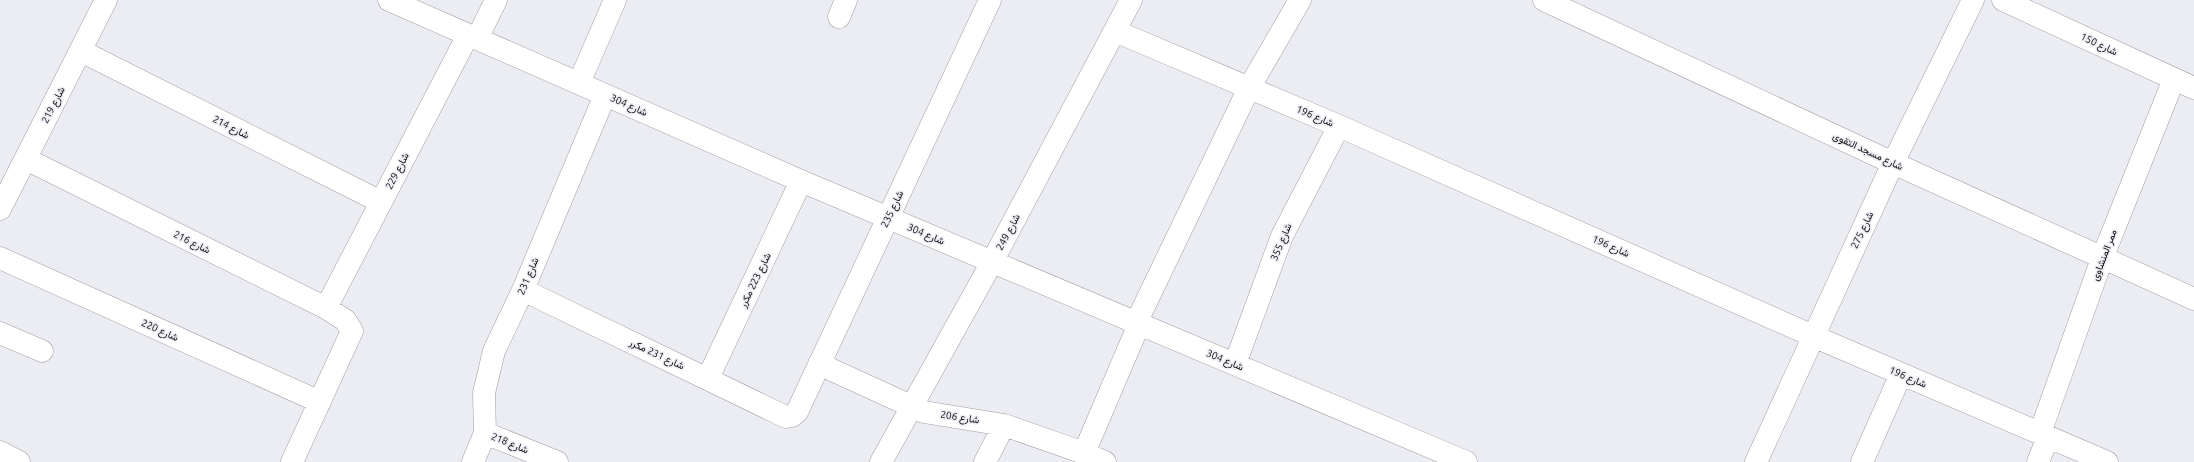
<svg xmlns="http://www.w3.org/2000/svg" width="2194" height="462" font-family="Ubuntu,Vazirmatn,sans-serif">
  <rect width="100%" height="100%" fill="#ececf3"/>
  <g fill="none" stroke-linecap="round" stroke-linejoin="round">
    <defs>
      <path id="street" d="M389,0L801,181L1466,462
        M1544,0L1893,163L2194,299
        M2003,0L2194,88
        M839,17L846,0
        M1115,31L1339,126L1813,336L2107,462
        M477,39L496,0
        M81,51L381,202
        M579,83L615,0
        M26,159L326,308L345,320L352,331L292,462
        M0,209L106,0
        M0,258L320,402
        M523,290L786,417L792,416L797,412L990,0
        M326,308L468,35
        M1136,323L1249,88L1300,0
        M0,333L42,351
        M819,364L924,412L1004,425L1084,453L1105,462
        M1235,364L1282,236L1339,126
        M708,378L801,181
        M485,433L557,462
        M2040,433L2103,256L2174,79
        M0,452L19,462
        M1084,453L1139,324
        M473,462L485,433L484,393L494,351L523,290L605,95
        M881,462L992,262L1131,0
        M985,462L1004,425
        M1756,462L1893,163L1973,0
        M1862,462L1901,374
        M2038,462L2048,437"/>
    </defs>
    <use href="#street" stroke="#9f9ea5" stroke-width="23"/>
    <use href="#street" stroke="#fff" stroke-width="22"/>
  </g>
  <g text-anchor="middle" dominant-baseline="central" stroke-width="3" stroke-linejoin="round" paint-order="stroke">
    <g font-size="10" fill="#0c0c0f" stroke="#ececf3">
      <text transform="translate(2099 44) rotate(25)">شارع 150</text>
      <text transform="translate(53 105) rotate(-63)">شارع 219</text>
      <text transform="translate(629 105) rotate(24)">شارع 304</text>
      <text transform="translate(1315 116) rotate(23)">شارع 196</text>
      <text transform="translate(231 127) rotate(27)">شارع 214</text>
      <text transform="translate(1868 151) rotate(25)">شارع مسجد التقوى</text>
      <text transform="translate(397 171) rotate(-63)">شارع 229</text>
      <text transform="translate(892 209) rotate(-65)">شارع 235</text>
      <text transform="translate(1862 230) rotate(-65)">شارع 275</text>
      <text transform="translate(1008 232) rotate(-62)">شارع 249</text>
      <text transform="translate(926 234) rotate(23)">شارع 304</text>
      <text transform="translate(192 242) rotate(26)">شارع 216</text>
      <text transform="translate(1281 242) rotate(-67)">شارع 355</text>
      <text transform="translate(1611 246) rotate(24)">شارع 196</text>
      <text transform="translate(2104 255) rotate(-69)">ممر المنشاوى</text>
      <text transform="translate(528 276) rotate(-67)">شارع 231</text>
      <text transform="translate(755 280) rotate(-64)">شارع 223 مكرر</text>
      <text transform="translate(160 330) rotate(24)">شارع 220</text>
      <text transform="translate(657 354) rotate(25)">شارع 231 مكرر</text>
      <text transform="translate(1225 360) rotate(23)">شارع 304</text>
      <text transform="translate(1908 377) rotate(23)">شارع 196</text>
      <text transform="translate(960 417) rotate(9)">شارع 206</text>
      <text transform="translate(510 443) rotate(22)">شارع 218</text>
    </g>
  </g>
</svg>
